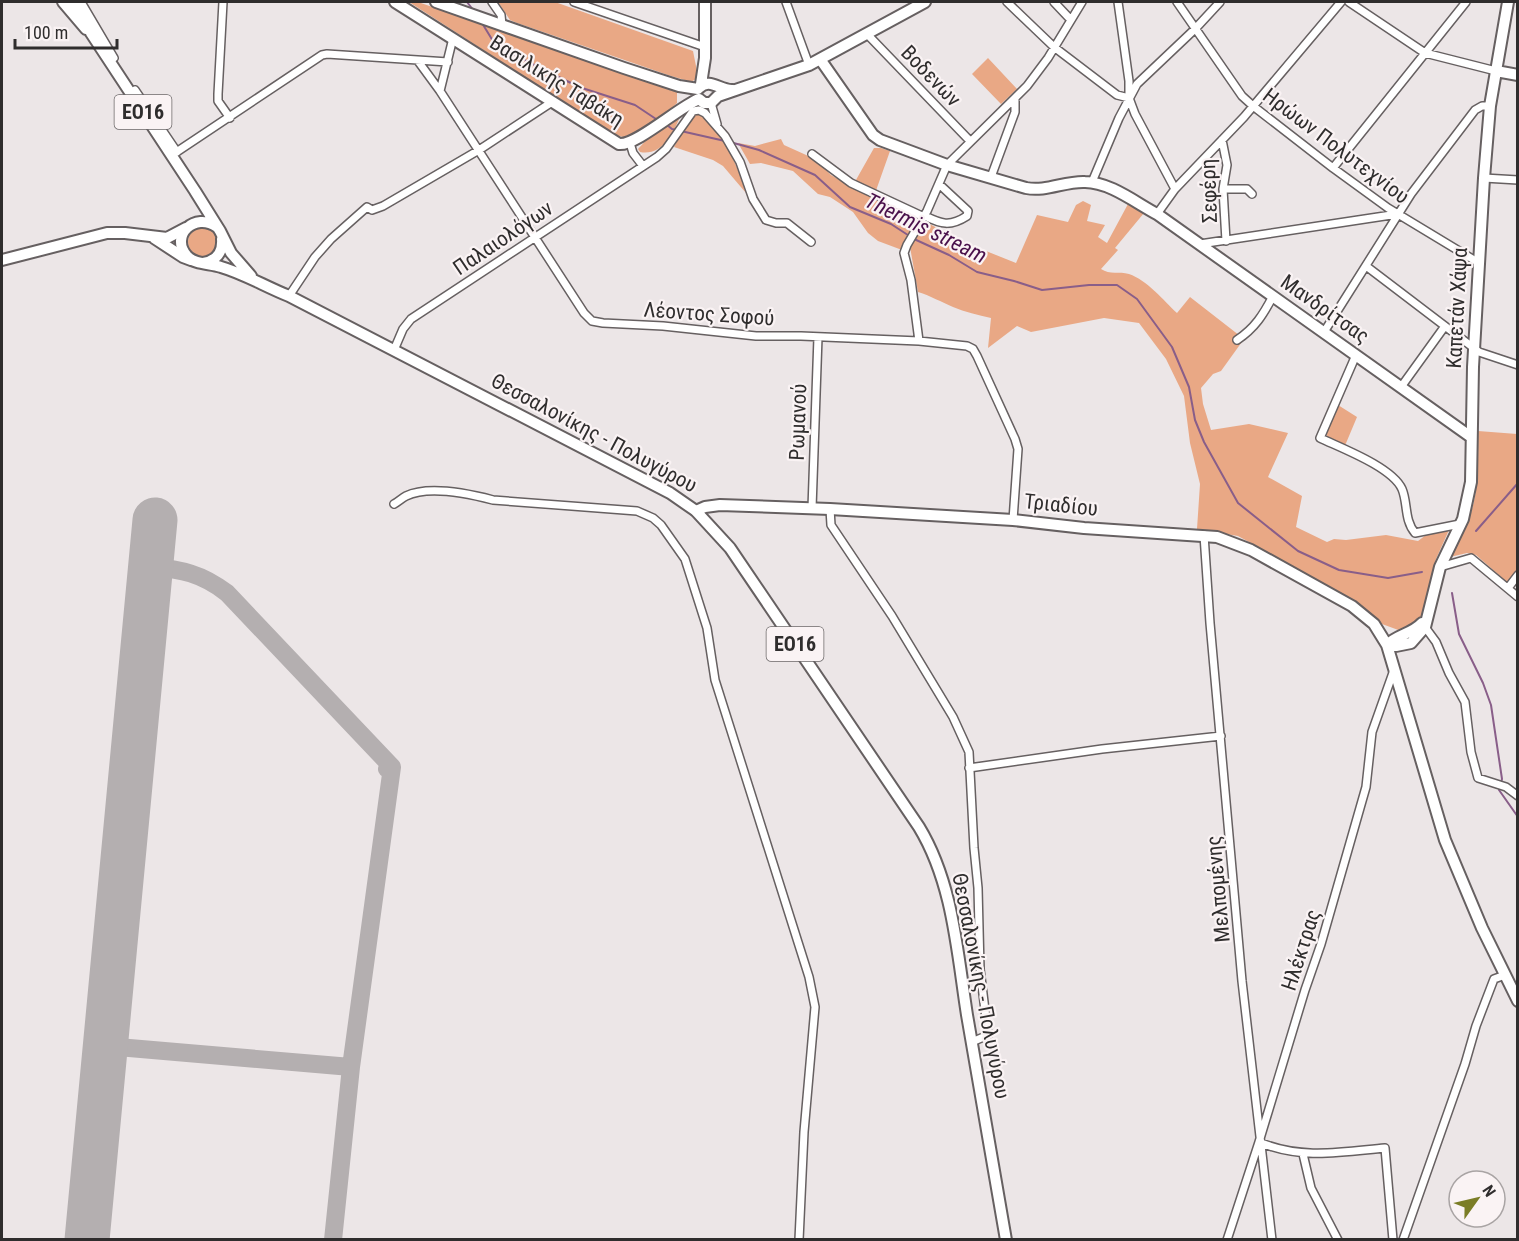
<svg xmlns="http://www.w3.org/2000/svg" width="1519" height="1241" font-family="'Roboto Condensed',sans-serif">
  <rect width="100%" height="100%" fill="#ece6e7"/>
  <path fill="#e9a885" d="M409,2H418L677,92V103L666,114L630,136L623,137L615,135Z
    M498,2H555L693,51L697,71L696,79L691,82L668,75L517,23L510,20Z
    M988,58L1017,89L1001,104L972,74Z
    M694,115H701C724,136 737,163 746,193L723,166L713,160L674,147L682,131Z
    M677,118L679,119C672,136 661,156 640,152L638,149L650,136Z
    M781,139L784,145L815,159L831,175L852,187L874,148H881L890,151L873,199L919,219L902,250L878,241L868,233L853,212L830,197L818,194L793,171L761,163L750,164L738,143L755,146Z
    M1083,201L1091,205L1087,221L1105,225L1098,237L1107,243L1128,204L1144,213L1115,248L1118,250L1101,269C1110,275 1119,271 1129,274C1147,280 1164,301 1177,313L1190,297L1244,339L1221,371L1213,374L1201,388L1203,404L1211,430L1249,424L1288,433L1268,477L1302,496L1296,527L1327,542L1334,539L1346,540L1386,535L1418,541L1426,535L1449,530L1436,559L1422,615L1418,621L1401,631L1382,624L1360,605L1249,542L1238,536L1197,529L1200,484L1190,443L1184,396L1166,359L1139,323L1104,318L1031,332L1017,326L988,348L991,318C978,315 965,312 953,307C941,302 931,296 918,292L910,247L926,222L961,241L1016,263L1037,215L1068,222L1076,205Z
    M188 242a15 15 0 1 1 30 0a15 15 0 1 1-30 0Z
    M1338,405L1357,417L1344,448L1330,441L1326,434L1328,424Z
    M1478,431L1517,434V569L1508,583L1476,555L1467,553L1450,557C1459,539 1470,521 1474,501C1479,478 1478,454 1478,431Z"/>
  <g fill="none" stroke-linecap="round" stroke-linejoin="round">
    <path stroke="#895e89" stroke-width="2" d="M467,2L474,11
      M482,23L496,46L579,87L635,105L659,121
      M667,125L672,129L725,141
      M730,142L759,150L815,175L850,207L891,224L914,239L949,255L977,272L1014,281L1042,290L1089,285H1117L1137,299L1172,347L1189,387L1195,420L1204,442L1238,503L1298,551L1339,570L1388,578L1422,572
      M1476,531L1518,483
      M1452,593L1459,634L1483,683L1491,705L1502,779L1499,790L1518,817"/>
    <path stroke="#b4afb0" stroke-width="18" d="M150,566C182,570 201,573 227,593L392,767L387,769
      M106,1046L351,1067L349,1066
      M333,1240L351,1067L392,767"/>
    <path stroke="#b4afb0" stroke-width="45" d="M87,1240L155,520"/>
    <defs>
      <path id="street" d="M81,2L114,58
        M223,2L218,94V101L230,118
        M492,2L501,15L502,25
        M574,2L705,47
        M786,2L809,65
        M1007,2L1054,47L1117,95L1129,98
        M1054,2L1071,20
        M1118,2L1129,81V98L1135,114L1175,189
        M1177,2L1242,96L1253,106L1333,168L1388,208L1479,263
        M1349,2L1425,53L1496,71
        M867,34L970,141
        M453,38L440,91L584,313L592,321L603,323L663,326L756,336H801L919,341L967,346L973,349L977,356L1015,439L1018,449L1013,520
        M418,61L440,91
        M135,90L177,152
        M711,103L717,124
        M1222,140L1227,165L1223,189L1226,241
        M630,143L633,153L643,166
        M812,154L851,183L924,217
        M172,155L322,55L327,54L448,62
        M1333,168L1466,2
        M991,177L1015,112V99
        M1484,178L1518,180
        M1092,182L1119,118L1137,84L1195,29L1220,2
        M1223,189H1247L1252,194
        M1157,214L1175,189L1244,117L1341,2
        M925,216C941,224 950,227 967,216L968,211L939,184
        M1200,244L1398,214
        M1366,266L1479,352L1518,365
        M289,296L315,257L331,239L367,207L372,210L383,206L479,150L552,102
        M1324,332L1411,194L1475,110L1482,106H1490
        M1237,340C1255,328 1263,315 1273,296
        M919,341L911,280L904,253L907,245L927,211L947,165L1027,86L1048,58L1082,2
        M394,350L403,329L411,319L657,157L666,149L693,111L699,110L705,113L725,136L740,162L753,199L766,220L776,223H787L811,242
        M1356,355L1320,438C1341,448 1392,467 1402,489C1408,503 1404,520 1415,533L1460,524
        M1401,387L1445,326
        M394,504C398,502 402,498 406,496C429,485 470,494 493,500L637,511L653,518L661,525L685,559L707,628L715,680L809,977L815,1007L804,1132L799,1240
        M812,508L818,337
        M830,509L831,525L892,616L953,717L969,752L974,848L978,888L980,969L988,1035L972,1042
        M1204,535L1210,623L1242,981L1272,1240
        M1440,567L1471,558L1518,597
        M1508,588L1518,575
        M1425,627L1436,642L1449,673L1465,702L1471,752L1478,778L1506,787L1518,796
        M969,768L1102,749L1221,736
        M1259,1142C1301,1160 1342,1152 1385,1148L1393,1240
        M1303,1154L1311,1188L1338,1240
        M1227,1240L1259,1142L1305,990L1321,944L1366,787L1372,732L1394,670
        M1403,1240L1465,1064L1476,1026L1494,979L1505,975"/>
      <path id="secondary" d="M395,2L619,144C636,146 679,107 699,99
        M436,2L624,68L679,86L698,89
        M820,59L873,135L880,140L947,165L1026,188C1046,192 1065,181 1085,182C1110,182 1136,203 1157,214L1471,437
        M1496,71L1518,75
        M701,84L705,58V2
        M699,88C710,77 720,91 733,90
        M718,96L809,65L925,2
        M699,99L704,103H711L718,96
        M154,238L183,257L191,260
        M2,260L107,233H125L167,238L186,228
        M696,511L705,507L720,505L830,509L1013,520L1084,528L1217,537L1251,550L1352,606L1374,624L1387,645L1445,840L1482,928L1518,1001
        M1387,645L1396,646L1411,643L1425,627L1440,567L1463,519L1471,482L1473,367L1484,178L1490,106L1508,2
        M1387,645C1396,635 1412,634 1422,623"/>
      <path id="primary" d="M63,2L86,29
        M75,2L87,22L91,33L195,191L220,231L231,253L251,276
        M217,227C195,211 169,236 187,256C195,265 210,263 221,267C245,274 266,287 289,296L670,493L696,511L730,548L919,827C953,883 957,951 967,1015C980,1090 993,1165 1006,1240
        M203,263C216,261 223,252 222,239"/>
    </defs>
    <use href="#street" stroke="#666061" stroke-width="10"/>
    <use href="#secondary" stroke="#666061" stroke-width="14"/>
    <use href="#primary" stroke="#666061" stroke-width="14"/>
    <use href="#street" stroke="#fff" stroke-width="7"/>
    <use href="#secondary" stroke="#fff" stroke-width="10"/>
    <use href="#primary" stroke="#fff" stroke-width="10"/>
  </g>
  <g text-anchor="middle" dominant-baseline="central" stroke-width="4.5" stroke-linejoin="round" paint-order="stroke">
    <g fill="#faf3f4" stroke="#6c6869" stroke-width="1.5">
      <rect x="114.5" y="95" width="57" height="34" rx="4.5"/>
      <rect x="766.5" y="627" width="57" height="34" rx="4.5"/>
    </g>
    <g font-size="20" font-weight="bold" fill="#2f2d2d">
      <text x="143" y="112">ΕΟ16</text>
      <text x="795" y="644">ΕΟ16</text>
    </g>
    <g font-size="21" fill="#2f2d2d" stroke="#faf3f4">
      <text transform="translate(931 76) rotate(46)">Βοδενών</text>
      <text transform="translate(557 81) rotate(32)">Βασιλικής Ταβάκη</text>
      <text transform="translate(1336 146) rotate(37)">Ηρώων Πολυτεχνίου</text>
      <text transform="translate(1209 191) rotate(-92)">Σεφέρη</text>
      <text transform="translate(503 238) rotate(-34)">Παλαιολόγων</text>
      <text transform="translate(1457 308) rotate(-87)">Καπετάν Χάψα</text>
      <text transform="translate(1325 309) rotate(35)">Μανδρίτσας</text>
      <text transform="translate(709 314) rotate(4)">Λέοντος Σοφού</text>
      <text transform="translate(798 422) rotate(-88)">Ρωμανού</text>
      <text transform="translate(594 433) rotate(28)">Θεσσαλονίκης - Πολυγύρου</text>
      <text transform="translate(1061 505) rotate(6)">Τριαδίου</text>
      <text transform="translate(1218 889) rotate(-95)">Μελπομένης</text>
      <text transform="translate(1301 950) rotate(-72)">Ηλέκτρας</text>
      <text transform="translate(981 986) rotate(79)">Θεσσαλονίκης - Πολυγύρου</text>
    </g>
    <g font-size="22" font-style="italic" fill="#49104b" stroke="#faf3f4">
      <text transform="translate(926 228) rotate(26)">Thermis stream</text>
    </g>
  </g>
  <rect width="1519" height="1241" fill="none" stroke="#2f2d2d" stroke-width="6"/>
  <g transform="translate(1477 1199) rotate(56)"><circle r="28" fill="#faf3f4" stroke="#a9a4a4" stroke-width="1.5"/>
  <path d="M0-4.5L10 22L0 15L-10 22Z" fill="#7b7d26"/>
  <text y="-9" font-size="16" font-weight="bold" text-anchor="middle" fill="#2f2d2d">N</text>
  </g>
  <path d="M15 39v9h102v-9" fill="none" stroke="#2f2d2d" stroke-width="3"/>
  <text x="24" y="39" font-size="18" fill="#2f2d2d" stroke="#faf3f4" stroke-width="4.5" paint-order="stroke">100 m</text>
</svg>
